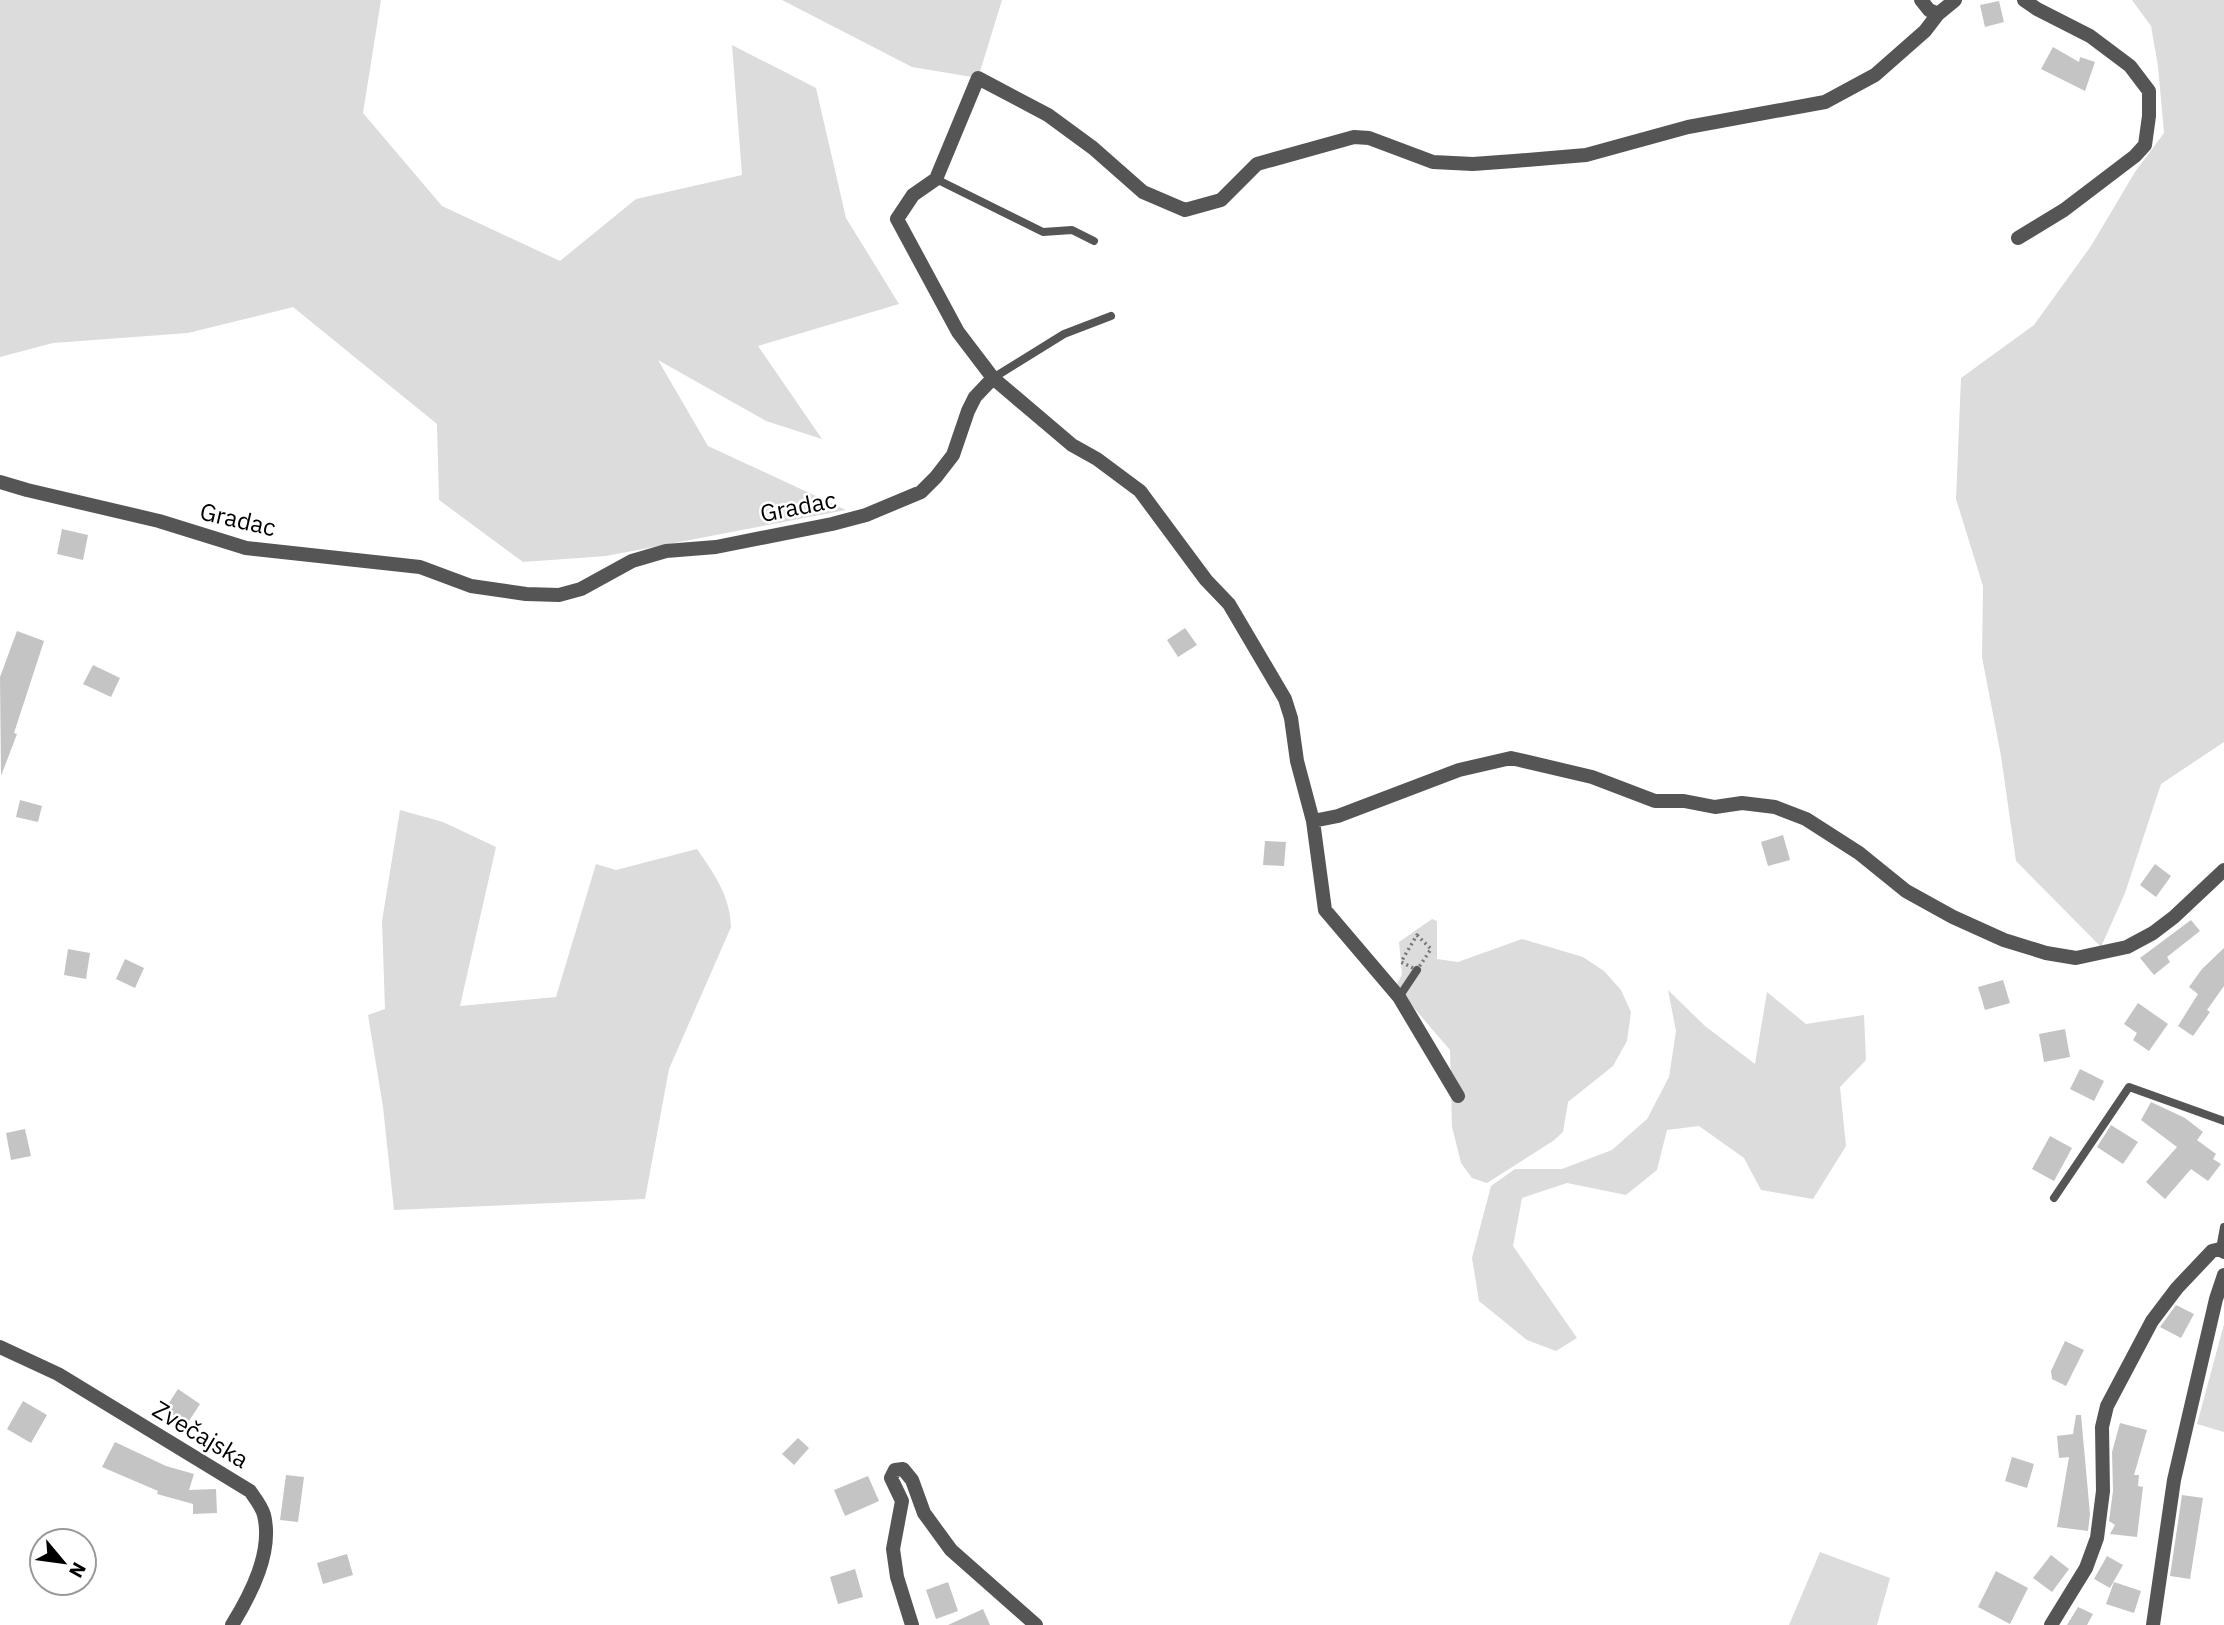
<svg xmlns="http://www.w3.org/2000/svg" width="2224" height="1625" font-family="'IBM Plex Sans',sans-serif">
  <rect width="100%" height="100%" fill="#fff"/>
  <path fill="#dcdcdc" d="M0,0H381L363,113L442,206L560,261L636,199L742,175L732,45L816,88L846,218L899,304L758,346L822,439L766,421L658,360L708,446L846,510L606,556L523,562L439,500L437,424L293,307L188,333L53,343L0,357Z
    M782,0H1002L978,78L912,67Z
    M2132,0H2224V742L2161,784L2125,893L2101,947L2016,861L2001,756L1982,657L1983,586L1956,499L1961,378L2034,325L2091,246L2135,172L2164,133L2158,66L2151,26Z
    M400,810L443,822L496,847L460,1006L556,997L596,864L616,870L697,849C715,875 730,896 731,927L669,1069L645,1199L394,1210L383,1107L368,1015L385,1009L382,921Z
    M1432,919L1437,921V959L1458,962L1522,939L1583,957L1604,971L1621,990L1631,1012L1627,1041L1613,1066L1568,1102L1563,1132L1553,1141L1487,1183L1472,1178L1461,1163L1452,1127L1450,1050L1396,987L1402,974L1399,942Z
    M1668,990L1705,1026L1755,1064L1767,992L1806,1024L1864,1015L1866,1060L1840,1087L1846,1146L1813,1199L1761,1190L1744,1158L1699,1126L1667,1130L1657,1170L1626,1195L1567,1183L1522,1198L1513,1246L1577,1338L1556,1351L1527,1340L1479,1301L1472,1258L1491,1186L1515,1169H1562L1612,1150L1647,1119L1669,1077L1676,1031Z
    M2224,1324V1432L2197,1424Z
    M1820,1552L1890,1578L1877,1625H1789Z"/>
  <path fill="#c4c4c4" d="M1999,1L2004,22L1985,27L1980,5Z
    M2053,47L2079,62L2080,57L2095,62L2085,91L2041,69Z
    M62,529L88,535L83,560L57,554Z
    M1185,628L1197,645L1178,657L1167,640Z
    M17,631L44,641L14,733L17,734L1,776L0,677Z
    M93,665L120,678L111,697L83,684Z
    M20,800L42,806L38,822L16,817Z
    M1783,835L1790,860L1768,866L1761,842Z
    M1265,841L1286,842L1284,866L1263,865Z
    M2155,864L2171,876L2156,897L2140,885Z
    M2191,920L2200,931L2167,957L2170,962L2154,975L2140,958Z
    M2224,948V986L2207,1010L2210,1012L2193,1036L2178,1026L2198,994L2189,987L2202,969Z
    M68,949L90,953L86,979L64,975Z
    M125,959L144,968L135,988L116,979Z
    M2003,980L2010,1003L1985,1010L1978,987Z
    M2138,1003L2168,1024L2149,1051L2133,1040L2137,1033L2124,1024Z
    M2065,1029L2070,1057L2044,1062L2039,1034Z
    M2080,1069L2104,1081L2094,1101L2070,1089Z
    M2151,1102L2185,1118L2203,1132L2197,1140L2216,1154L2213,1159L2221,1164L2208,1181L2191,1169L2165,1199L2146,1182L2177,1147L2141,1120Z
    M2111,1125L2138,1142L2123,1164L2097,1147Z
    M25,1129L31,1156L11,1160L6,1133Z
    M2050,1136L2072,1148L2054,1181L2032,1169Z
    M2176,1305L2194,1314L2181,1338L2160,1327Z
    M2065,1341L2084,1350L2066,1386L2052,1379L2051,1371Z
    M178,1389L200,1404L187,1424L165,1409Z
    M23,1401L47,1415L31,1443L7,1429Z
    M2076,1415H2081L2090,1514L2088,1531L2057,1527L2069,1457L2059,1458L2057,1436L2073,1434Z
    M2120,1423L2147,1430L2134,1475H2139L2138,1486L2143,1487L2137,1537L2110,1534L2115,1525L2109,1521L2113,1491L2112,1452Z
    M798,1438L809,1448L794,1465L782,1454Z
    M115,1442L166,1466L194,1474L189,1490L216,1489L217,1513L193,1514V1504L157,1494L158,1491L102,1467Z
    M2012,1457L2034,1464L2027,1488L2005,1481Z
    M286,1475L304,1477L298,1522L280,1520Z
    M868,1476L879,1501L845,1516L834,1490Z
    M2182,1495L2203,1498L2190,1579L2170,1576Z
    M347,1554L353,1575L323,1584L317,1563Z
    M2051,1555L2069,1569L2052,1592L2033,1578Z
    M2107,1556L2123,1565L2110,1588L2094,1579Z
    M855,1569L863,1597L838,1604L830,1577Z
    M1996,1571L2028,1588L2010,1624L1978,1607Z
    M948,1582L958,1611L936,1619L926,1590Z
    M2114,1582L2141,1591L2134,1613L2106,1604Z
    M2078,1607L2093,1614L2087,1625H2067Z
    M983,1609L990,1625H948Z"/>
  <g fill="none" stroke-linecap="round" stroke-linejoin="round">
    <path stroke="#777" stroke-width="3.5" stroke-dasharray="2 3.5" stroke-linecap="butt" d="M1417,935L1431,949L1417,970L1401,962Z"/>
    <path stroke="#555" stroke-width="8" d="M936,179L1043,232L1072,230L1094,241
      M993,378L1064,334L1111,316
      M1399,997L1417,970
      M2054,1198L2129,1087L2224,1121
      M2220,1249L2224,1227"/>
    <path stroke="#555" stroke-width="14" d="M1921,0L1929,10L1938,14
      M2018,238L2064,210L2135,156L2145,145L2149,116V91L2130,66L2090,36L2037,9L2024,0
      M993,378L958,332L897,219L913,195L936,179L978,78L1048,115L1093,148L1143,192L1185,210L1221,200L1257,164L1354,137L1369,138L1433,162L1473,164L1514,161L1586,155L1688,127L1825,102L1875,75L1925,31L1938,14L1955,0
      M0,482L27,490L159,521L246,548L420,567L471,586L526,594L559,595L581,589L632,561L666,551L716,547L832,524L866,515L921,492L936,477L953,455L968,411L975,397L993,378L1072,445L1097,459L1140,491L1206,580L1229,604L1285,699L1291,718L1297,761L1313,821
      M1458,1096L1399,997L1325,910L1313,821L1338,816L1459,770L1511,758L1592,777L1655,801H1684L1715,807L1742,803L1775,807L1806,819L1859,853L1906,891L1953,917L2004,940L2046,953L2076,958L2127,947L2153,933L2174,917L2224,870
      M0,1347L58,1374L250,1491C255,1498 262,1507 264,1515C273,1552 251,1594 232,1625
      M912,1625L897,1577L893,1549L902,1501L891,1478L895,1470L903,1469L912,1480L924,1513L951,1550L1036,1625
      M2051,1625L2086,1568L2097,1538L2103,1491L2102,1427L2107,1406L2152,1321L2177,1288L2212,1251L2220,1249L2224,1252
      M2153,1625L2174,1480L2216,1299L2224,1275"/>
  </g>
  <g text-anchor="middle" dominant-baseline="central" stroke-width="5" stroke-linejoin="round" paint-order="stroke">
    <g font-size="24" fill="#000" stroke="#fff">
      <text transform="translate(798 506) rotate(-11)">Gradac</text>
      <text transform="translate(238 519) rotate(13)">Gradac</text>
      <text transform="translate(201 1434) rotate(31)">Zvečajska</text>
    </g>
  </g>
  <g transform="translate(63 1562) rotate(119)"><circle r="33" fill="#ffffff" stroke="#999999" stroke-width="2"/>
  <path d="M0-5L12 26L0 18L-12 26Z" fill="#000000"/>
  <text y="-10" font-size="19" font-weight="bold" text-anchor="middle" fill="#000000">N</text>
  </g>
</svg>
